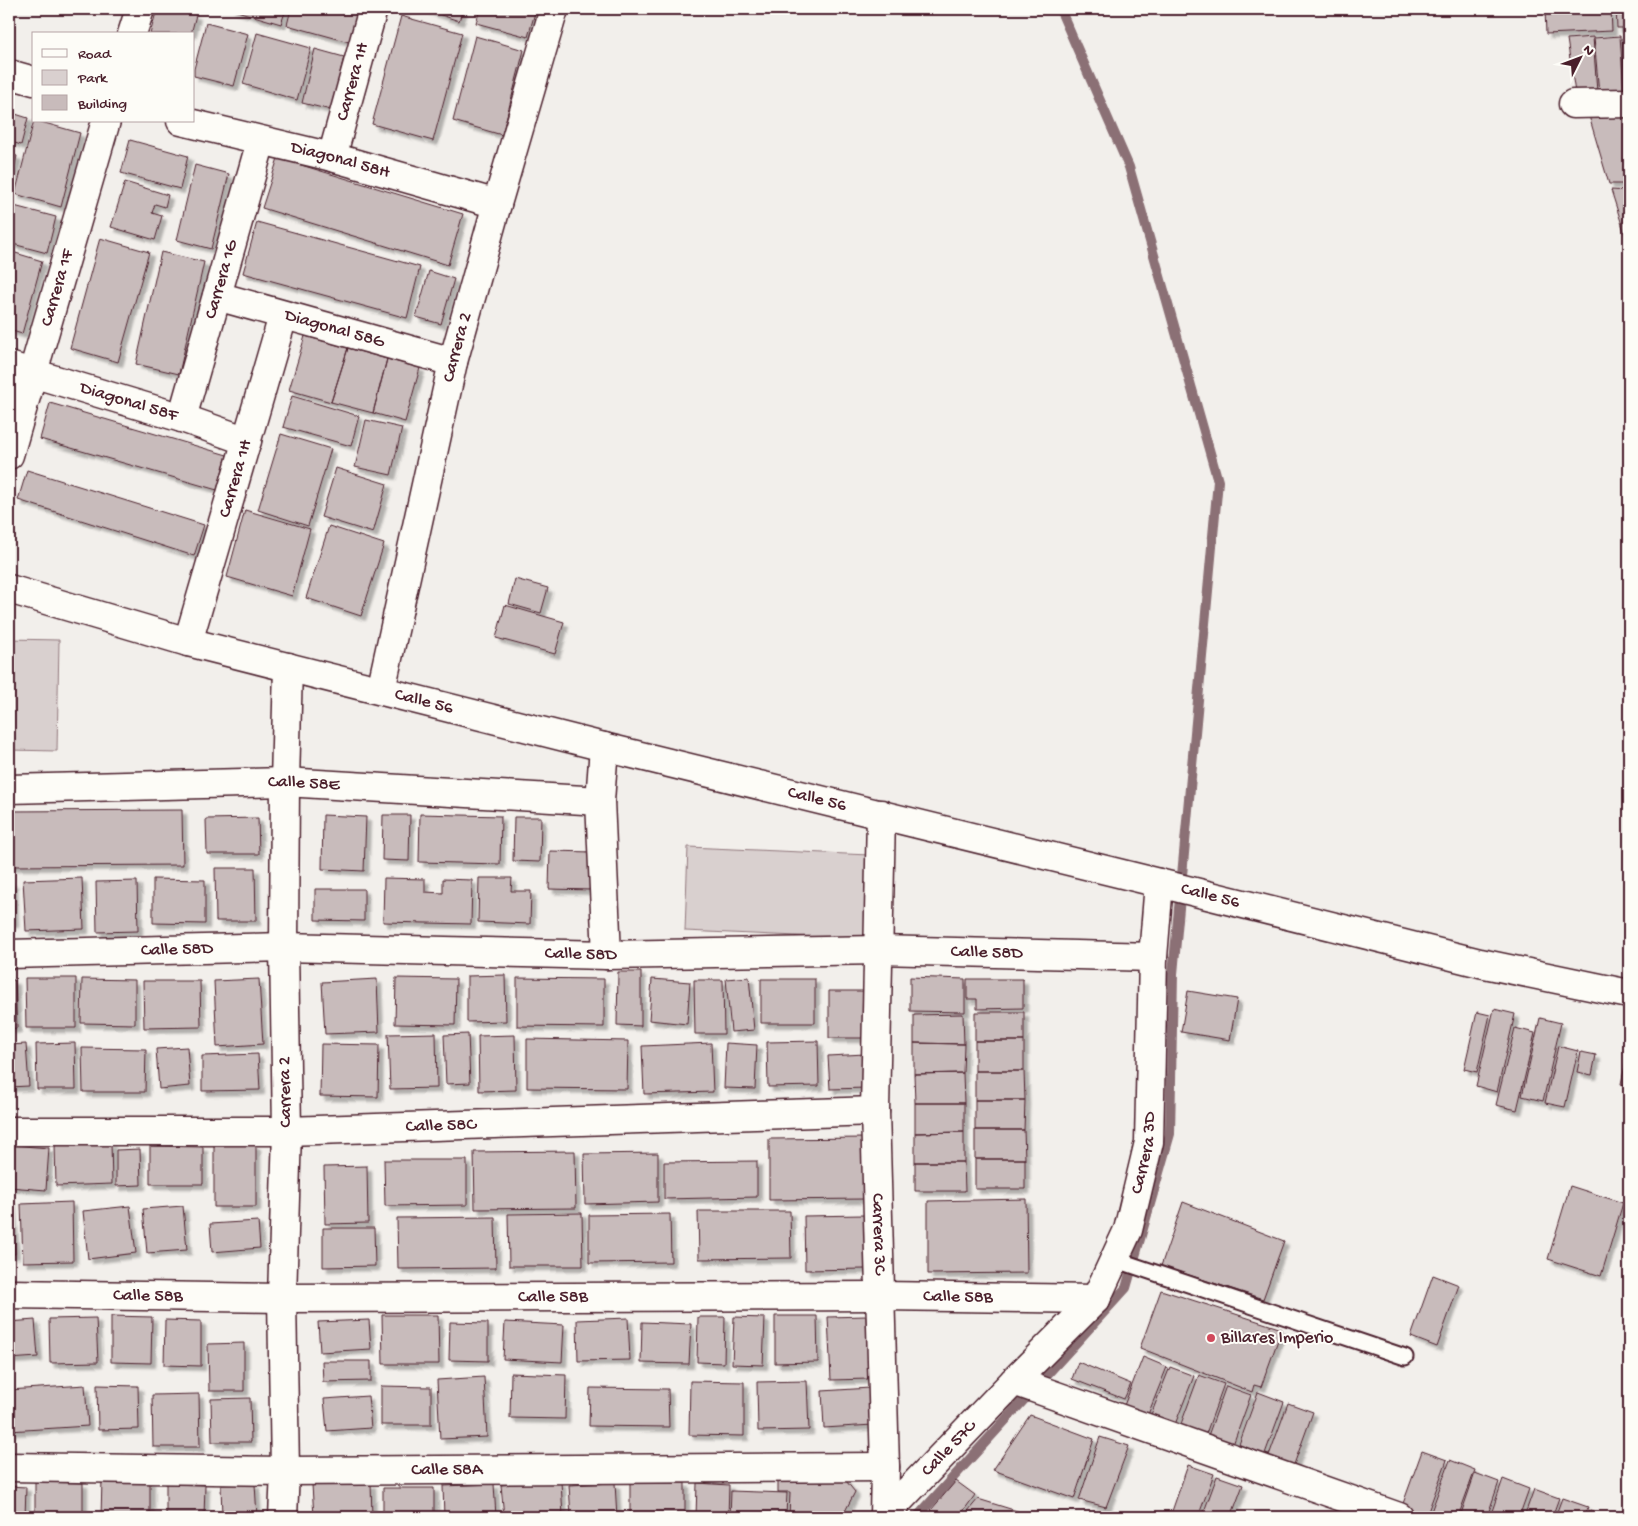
<svg xmlns="http://www.w3.org/2000/svg" width="1638" height="1526" font-family="'Gochi Hand',sans-serif">
  <defs>
    <filter id="shadow"><feDropShadow dx="4.5" dy="4.5" stdDeviation="1" flood-color="#0004"/></filter>
  </defs>
  <rect width="100%" height="100%" fill="#f2efeb"/>
  <filter id="ink" filterUnits="userSpaceOnUse"><feTurbulence type="fractalNoise" baseFrequency=".02" numOctaves="2"/><feDisplacementMap in="SourceGraphic" scale="10" xChannelSelector="R" yChannelSelector="G"/><feConvolveMatrix kernelMatrix="1 2 1 2 8 2 1 2 1" color-interpolation-filters="sRGB"/></filter>
  <g filter="url(#ink)">
    <path fill="#d9d0cf" stroke="#92787d" d="M9,639L59,640L57,751L9,750Z
      M688,847L869,855L866,939L685,931Z"/>
    <g fill="none" stroke-linecap="round" stroke-linejoin="round">
      <path stroke="#8b6f75" stroke-width="10" d="M917,1517L1126,1288L1170,1134L1173,974L1218,481L1129,167L1060,9"/>
    </g>
    <path fill="#c8bbbb" stroke="#4a1f2b" filter="url(#shadow)" d="M157,9H175L196,15L191,34H150Z
      M230,9H286L281,24Z
      M291,9H359L349,42L287,25Z
      M423,9H463L459,21Z
      M480,9H536L528,37L476,23Z
      M1545,9H1611L1612,31L1546,34Z
      M1616,9H1629V28H1617Z
      M401,16L462,33L433,141L372,124Z
      M206,23L248,34L234,86L194,76V69Z
      M257,33L311,48L297,100L243,84Z
      M475,36L524,50L502,135L453,121Z
      M1620,36L1624,91L1599,93L1594,38Z
      M1593,37L1597,92L1575,93L1567,39Z
      M1622,38H1629V93H1626Z
      M315,49L344,57L331,110L302,103Z
      M9,112L28,118L21,145L9,141Z
      M1589,116L1629,117V184H1609Z
      M34,120L80,133L61,207L15,194Z
      M130,140L188,156L180,189L121,173Z
      M9,154L17,156L12,177L9,176Z
      M278,158L463,214L448,265L262,208Z
      M195,165L229,174L211,249L177,240Z
      M125,182L168,195L165,207L155,204L152,213L162,216L155,240L111,227Z
      M1611,190L1629,191V247Z
      M14,206L56,217L47,253L9,243V224Z
      M257,222L420,267L407,318L243,273Z
      M100,238L149,252L118,362L70,348Z
      M9,251L42,261L22,334L9,330Z
      M161,252L204,262L179,374L136,364Z
      M429,271L454,279L441,324L416,317Z
      M305,336L348,348L331,402L289,390Z
      M348,348L387,359L373,413L331,402Z
      M387,359L420,368L405,422L373,413Z
      M9,388L14,389L9,406Z
      M292,396L359,416L351,446L283,427Z
      M50,403L227,455L217,490L40,439Z
      M366,420L402,428L391,475L355,467Z
      M281,434L331,449L308,526L258,510Z
      M336,468L387,484L373,533L321,517Z
      M27,470L204,525L194,556L18,500Z
      M245,510L310,529L292,596L227,577Z
      M329,526L384,544L361,616L306,598Z
      M515,579L548,588L541,613L509,604Z
      M505,605L564,622L555,654L496,638Z
      M182,810L183,865L9,866V811Z
      M420,814L501,816L500,864L419,862Z
      M323,815L366,817L364,871L322,869Z
      M383,815H410L409,861L382,860Z
      M514,817H541L540,862L513,861Z
      M258,818L259,854H207L206,819Z
      M550,851L593,852L592,890L549,889Z
      M215,868H255L256,921H216Z
      M82,878L84,929L26,931L23,880Z
      M384,878L425,879V892L443,893V879L472,880L471,924L383,922Z
      M479,878H512L511,891H531L530,924L478,922Z
      M153,879L205,880V924L153,923Z
      M137,881L138,931L97,932L96,882Z
      M9,882H13L14,923H9Z
      M315,889H364V921L315,920Z
      M618,972H641V1026L617,1025Z
      M505,975L506,1021L467,1022V976Z
      M749,977L754,1030L731,1032L726,979Z
      M910,977L965,979V1012L910,1011Z
      M25,978H76V1028H26Z
      M396,978L456,979L455,1025L395,1024Z
      M517,978L604,979V1027L517,1026Z
      M82,979L135,980V1024L81,1023Z
      M259,979L263,1044L217,1047L214,981Z
      M377,979L379,1032L325,1034L322,982Z
      M652,979L690,982L687,1024L649,1020Z
      M761,979H815V1023H761Z
      M967,979H1023V1008L977,1009V999H967Z
      M9,980H15L17,1028L9,1029Z
      M694,980H723L724,1034H695Z
      M143,981H200L201,1027L144,1028Z
      M829,991H863L864,1038H829Z
      M1188,991L1237,999L1230,1040L1181,1032Z
      M1494,1009L1515,1014L1497,1092L1476,1086Z
      M975,1012H1024V1041H975Z
      M1477,1012L1490,1015L1477,1072L1464,1069Z
      M963,1014L964,1044L914,1043V1015Z
      M1540,1018L1561,1023L1543,1101L1522,1096Z
      M1515,1028L1535,1033L1517,1110L1496,1105Z
      M436,1033L437,1088L390,1089L388,1034Z
      M468,1034L470,1083L446,1084L444,1035Z
      M515,1035L516,1090L479,1091L478,1036Z
      M527,1039L628,1041L627,1089L527,1088Z
      M818,1041L819,1086L768,1087L767,1042Z
      M975,1041H1024V1071H975Z
      M75,1043L76,1089H37L36,1044Z
      M711,1043L713,1092L644,1094L642,1046Z
      M726,1043L757,1045L755,1089L724,1088Z
      M914,1043L964,1044L963,1073L914,1074Z
      M26,1044L29,1086L9,1087V1045Z
      M321,1044L379,1045L378,1097L320,1096Z
      M1558,1046L1578,1051L1565,1107L1545,1103Z
      M187,1047L190,1086L159,1089L156,1049Z
      M1629,1047V1086L1621,1084Z
      M82,1048L146,1049L145,1092H83Z
      M1581,1052L1596,1055L1592,1075L1577,1072Z
      M258,1054L260,1090L202,1091V1056Z
      M865,1054L867,1088L830,1089L828,1056Z
      M975,1071H1024L1025,1100H975Z
      M963,1073L964,1103H915L914,1074Z
      M975,1100H1025L1024,1130H975Z
      M915,1103H964V1132L915,1133Z
      M975,1130H1024L1025,1159H975Z
      M964,1132V1162H915V1133Z
      M865,1138V1199L769,1200V1139Z
      M111,1143L112,1184L56,1186L55,1144Z
      M214,1144L256,1145V1207H214Z
      M9,1145L49,1148L46,1190L9,1187Z
      M150,1146L203,1147V1184H150Z
      M140,1149L141,1185L116,1186V1150Z
      M575,1151L576,1208L475,1209L474,1152Z
      M658,1153V1202L585,1204L584,1154Z
      M975,1159H1025V1189H975Z
      M384,1160H467V1205L385,1206Z
      M757,1161V1197L664,1199V1162Z
      M915,1162H964L965,1191H915Z
      M367,1166L368,1223L325,1224L324,1167Z
      M1570,1186L1623,1203L1601,1276L1548,1259Z
      M1026,1199L1027,1273L928,1274V1201Z
      M11,1200L15,1254H9V1201Z
      M72,1202L73,1261L23,1262L21,1204Z
      M1183,1202L1284,1241L1263,1299L1161,1266Z
      M130,1206L136,1253L88,1259L83,1211Z
      M183,1206L187,1250L147,1253L143,1209Z
      M698,1211H790L791,1258L699,1259Z
      M582,1213L583,1266H509L508,1214Z
      M670,1214L671,1262L589,1263V1215Z
      M864,1215L865,1269L805,1270L804,1216Z
      M495,1217L496,1268L398,1269L397,1218Z
      M258,1221L260,1248L212,1252L210,1224Z
      M323,1228H374L375,1266L323,1267Z
      M1433,1275L1459,1285L1437,1347L1411,1337Z
      M1161,1290L1282,1329L1261,1387L1254,1385L1252,1392L1140,1348Z
      M382,1315H438L439,1364H383Z
      M111,1316L152,1317L151,1363L111,1362Z
      M775,1316H817L818,1362L775,1363Z
      M866,1316L869,1379L831,1380L828,1317Z
      M698,1317H725L724,1363L697,1362Z
      M734,1317L765,1318L763,1365L732,1364Z
      M96,1318L98,1362L50,1363L49,1319Z
      M628,1318L630,1360L578,1361L577,1320Z
      M35,1320L38,1357L9,1359V1322Z
      M165,1320L201,1321V1366L164,1365Z
      M369,1320L371,1349L320,1352L318,1322Z
      M450,1322L488,1323V1361L449,1360Z
      M505,1322L564,1325L562,1362L503,1359Z
      M642,1322L691,1324L689,1364L641,1363Z
      M244,1343V1391H209L208,1344Z
      M1143,1357L1167,1367L1147,1417L1123,1408Z
      M322,1361H371V1381L323,1382Z
      M1078,1362L1131,1384L1124,1399L1072,1379Z
      M1170,1367L1194,1376L1174,1427L1150,1417Z
      M511,1373L566,1375L565,1419L510,1418Z
      M1199,1375L1224,1384L1203,1442L1178,1432Z
      M484,1377L487,1437L440,1439L437,1380Z
      M690,1381L744,1382V1436L689,1435Z
      M807,1381L809,1430L758,1431L757,1382Z
      M85,1385L88,1426L9,1431V1390Z
      M97,1385L138,1386L139,1429L98,1430Z
      M381,1386L431,1387V1425H381Z
      M1226,1386L1251,1395L1230,1453L1205,1444Z
      M590,1388L668,1389L669,1427L589,1426Z
      M870,1388L873,1425L824,1428L822,1391Z
      M1258,1392L1284,1402L1263,1459L1237,1450Z
      M199,1394L200,1447H153L152,1395Z
      M368,1396L371,1428L327,1431L324,1399Z
      M250,1398L251,1442H212L211,1399Z
      M1288,1403L1313,1412L1292,1470L1267,1461Z
      M1030,1415L1094,1439L1074,1499L993,1470Z
      M1100,1437L1129,1446L1106,1507L1079,1500Z
      M1422,1451L1447,1460L1426,1517L1401,1509Z
      M1450,1460L1475,1470L1458,1517H1429Z
      M1188,1465L1214,1474L1198,1517H1170Z
      M1475,1473L1499,1482L1487,1517H1460Z
      M778,1475L842,1476L855,1492L842,1517H789L790,1492H778Z
      M1217,1476L1243,1485L1231,1517H1202Z
      M102,1479L150,1480V1517H101Z
      M1503,1479L1529,1489L1519,1517H1490Z
      M561,1481L563,1517H504L501,1485Z
      M956,1481L975,1495L959,1517H939L931,1510Z
      M35,1482L83,1483V1517H35Z
      M371,1483L372,1517H314L312,1485Z
      M615,1483L617,1517H571L569,1485Z
      M630,1483H685V1517H630Z
      M697,1483L729,1485L728,1517H696Z
      M166,1484L205,1485L204,1517H166Z
      M255,1484L257,1517H222L221,1485Z
      M494,1484L496,1517H444L443,1486Z
      M9,1486L26,1487L25,1517H9Z
      M383,1488H434V1517H383Z
      M1534,1489L1559,1498L1552,1517H1524Z
      M731,1491L787,1493L786,1517H730Z
      M1562,1498L1588,1507L1584,1517H1555Z
      M978,1499L1030,1515V1517H963Z
      M1590,1510L1611,1517H1588Z
      M1336,1511L1353,1517H1333Z"/>
    <g fill="none" stroke-linecap="round" stroke-linejoin="round">
      <defs>
        <path id="service" d="M1114,1259L1405,1357"/>
        <g id="minor">
          <path d="M132,34L140,9"/>
          <path d="M9,74L34,81"/>
          <path d="M1573,104L1629,103"/>
          <path id="s1" d="M181,121L332,157L497,204"/>
          <path id="s2" d="M332,157L373,9"/>
          <path id="s3" d="M217,296L453,362"/>
          <path id="s4" d="M9,366L182,418L247,441"/>
          <path id="s5" d="M182,418L261,141"/>
          <path id="s6" d="M9,455L106,121"/>
          <path id="s7" d="M188,642L283,316"/>
          <path id="s8" d="M381,690L453,362L497,204L554,9"/>
          <path d="M604,747L600,801L607,955"/>
          <path id="s9" d="M9,789L285,782L600,801"/>
          <path id="s10" d="M881,814L875,1111L885,1467L884,1516L887,1517"/>
          <path id="s11" d="M9,954L284,947L607,955L879,950L1153,957"/>
          <path id="s12" d="M9,1131H287L875,1111"/>
          <path id="s13" d="M9,1294L282,1298L881,1296L1096,1299"/>
          <path d="M1014,1381L1399,1517"/>
          <path id="s14" d="M9,1467L285,1471L885,1467"/>
          <path d="M283,1517L285,1471L282,1298L287,1131L284,947L285,782L288,667"/>
        </g>
        <g id="tertiary">
          <path id="s15" d="M883,1517L1014,1381L1096,1299L1128,1230L1149,1142L1153,957L1159,883"/>
        </g>
        <g id="secondary">
          <path id="s16" d="M9,589L188,642L604,747L1159,883L1480,963L1629,994"/>
        </g>
      </defs>
      <use href="#service" stroke="#4a1f2b" stroke-width="19"/>
      <use href="#minor" stroke="#4a1f2b" stroke-width="31"/>
      <use href="#tertiary" stroke="#4a1f2b" stroke-width="31"/>
      <use href="#secondary" stroke="#4a1f2b" stroke-width="31"/>
      <use href="#service" stroke="#fdfcf7" stroke-width="15"/>
      <use href="#minor" stroke="#fdfcf7" stroke-width="28"/>
      <use href="#tertiary" stroke="#fdfcf7" stroke-width="28"/>
      <use href="#secondary" stroke="#fdfcf7" stroke-width="28"/>
    </g>
  </g>
  <circle fill="#d1495b" stroke="#fdfcf7" stroke-width="2" cx="1211" cy="1338" r="5"/>
  <g text-anchor="middle" dominant-baseline="central" stroke-width="4" stroke-linejoin="round" paint-order="stroke">
    <g font-size="18" fill="#4a1f2b" stroke="#fdfcf7">
      <text stroke="none"><textPath href="#s2" startOffset="78">Carrera 1H</textPath></text>
      <text stroke="none"><textPath href="#s1" startOffset="164">Diagonal 58H</textPath></text>
      <text stroke="none"><textPath href="#s5" startOffset="144">Carrera 1G</textPath></text>
      <text stroke="none"><textPath href="#s6" startOffset="174">Carrera 1F</textPath></text>
      <text stroke="none"><textPath href="#s3" startOffset="122">Diagonal 58G</textPath></text>
      <text stroke="none"><textPath href="#s8" startOffset="351">Carrera 2</textPath></text>
      <text stroke="none"><textPath href="#s4" startOffset="125">Diagonal 58F</textPath></text>
      <text stroke="none"><textPath href="#s7" startOffset="170">Carrera 1H</textPath></text>
      <text stroke="none"><textPath href="#s16" startOffset="430">Calle 56</textPath></text>
      <text stroke="none"><textPath href="#s9" startOffset="295">Calle 58E</textPath></text>
      <text stroke="none"><textPath href="#s16" startOffset="835">Calle 56</textPath></text>
      <text stroke="none"><textPath href="#s16" startOffset="1240">Calle 56</textPath></text>
      <text stroke="none"><textPath href="#s11" startOffset="168">Calle 58D</textPath></text>
      <text stroke="none"><textPath href="#s11" startOffset="978">Calle 58D</textPath></text>
      <text stroke="none"><textPath href="#s11" startOffset="572">Calle 58D</textPath></text>
      <text transform="translate(286 1092) rotate(-91)">Carrera 2</text>
      <text stroke="none"><textPath href="#s12" startOffset="432">Calle 58C</textPath></text>
      <text stroke="none"><textPath href="#s15" startOffset="460">Carrera 3D</textPath></text>
      <text stroke="none"><textPath href="#s10" startOffset="420">Carrera 3C</textPath></text>
      <text stroke="none"><textPath href="#s13" startOffset="139">Calle 58B</textPath></text>
      <text stroke="none"><textPath href="#s13" startOffset="544">Calle 58B</textPath></text>
      <text stroke="none"><textPath href="#s13" startOffset="949">Calle 58B</textPath></text>
      <text stroke="none"><textPath href="#s15" startOffset="95">Calle 57C</textPath></text>
      <text stroke="none"><textPath href="#s14" startOffset="438">Calle 58A</textPath></text>
    </g>
    <g font-size="18" fill="#4a1f2b" stroke="#fdfcf7" text-anchor="start">
      <text x="1221" y="1338">Billares Imperio</text>
    </g>
  </g>
  <rect width="1638" height="1526" fill="none" stroke="#fdfcf7" stroke-width="30"/>
  <rect x="15" y="15" width="1608" height="1496" fill="none" stroke="#4a1f2b" stroke-width="2" filter="url(#ink)"/>
  <rect x="32" y="32" width="162" height="90" fill="#fdfcf7" stroke="#b5a4a5"/>
  <rect x="42" y="49" width="25" height="8" fill="#fdfcf7" stroke="#b5a4a5"/>
  <text x="78" y="58" font-size="15" fill="#4a1f2b">Road</text>
  <rect x="42" y="70" width="25" height="15" fill="#d9d0cf" stroke="#b5a4a5"/>
  <text x="78" y="82" font-size="15" fill="#4a1f2b">Park</text>
  <rect x="42" y="95" width="25" height="15" fill="#c8bbbb" stroke="#b5a4a5"/>
  <text x="78" y="108" font-size="15" fill="#4a1f2b">Building</text>
  <g transform="translate(1580 58) rotate(48)" stroke="#fdfcf7" stroke-width="4" paint-order="stroke">
  <path d="M0-4L9 19L0 12L-9 19Z" fill="#4a1f2b"/>
  <text y="-8" font-size="14" font-weight="bold" text-anchor="middle" fill="#4a1f2b">N</text>
  </g>
</svg>
